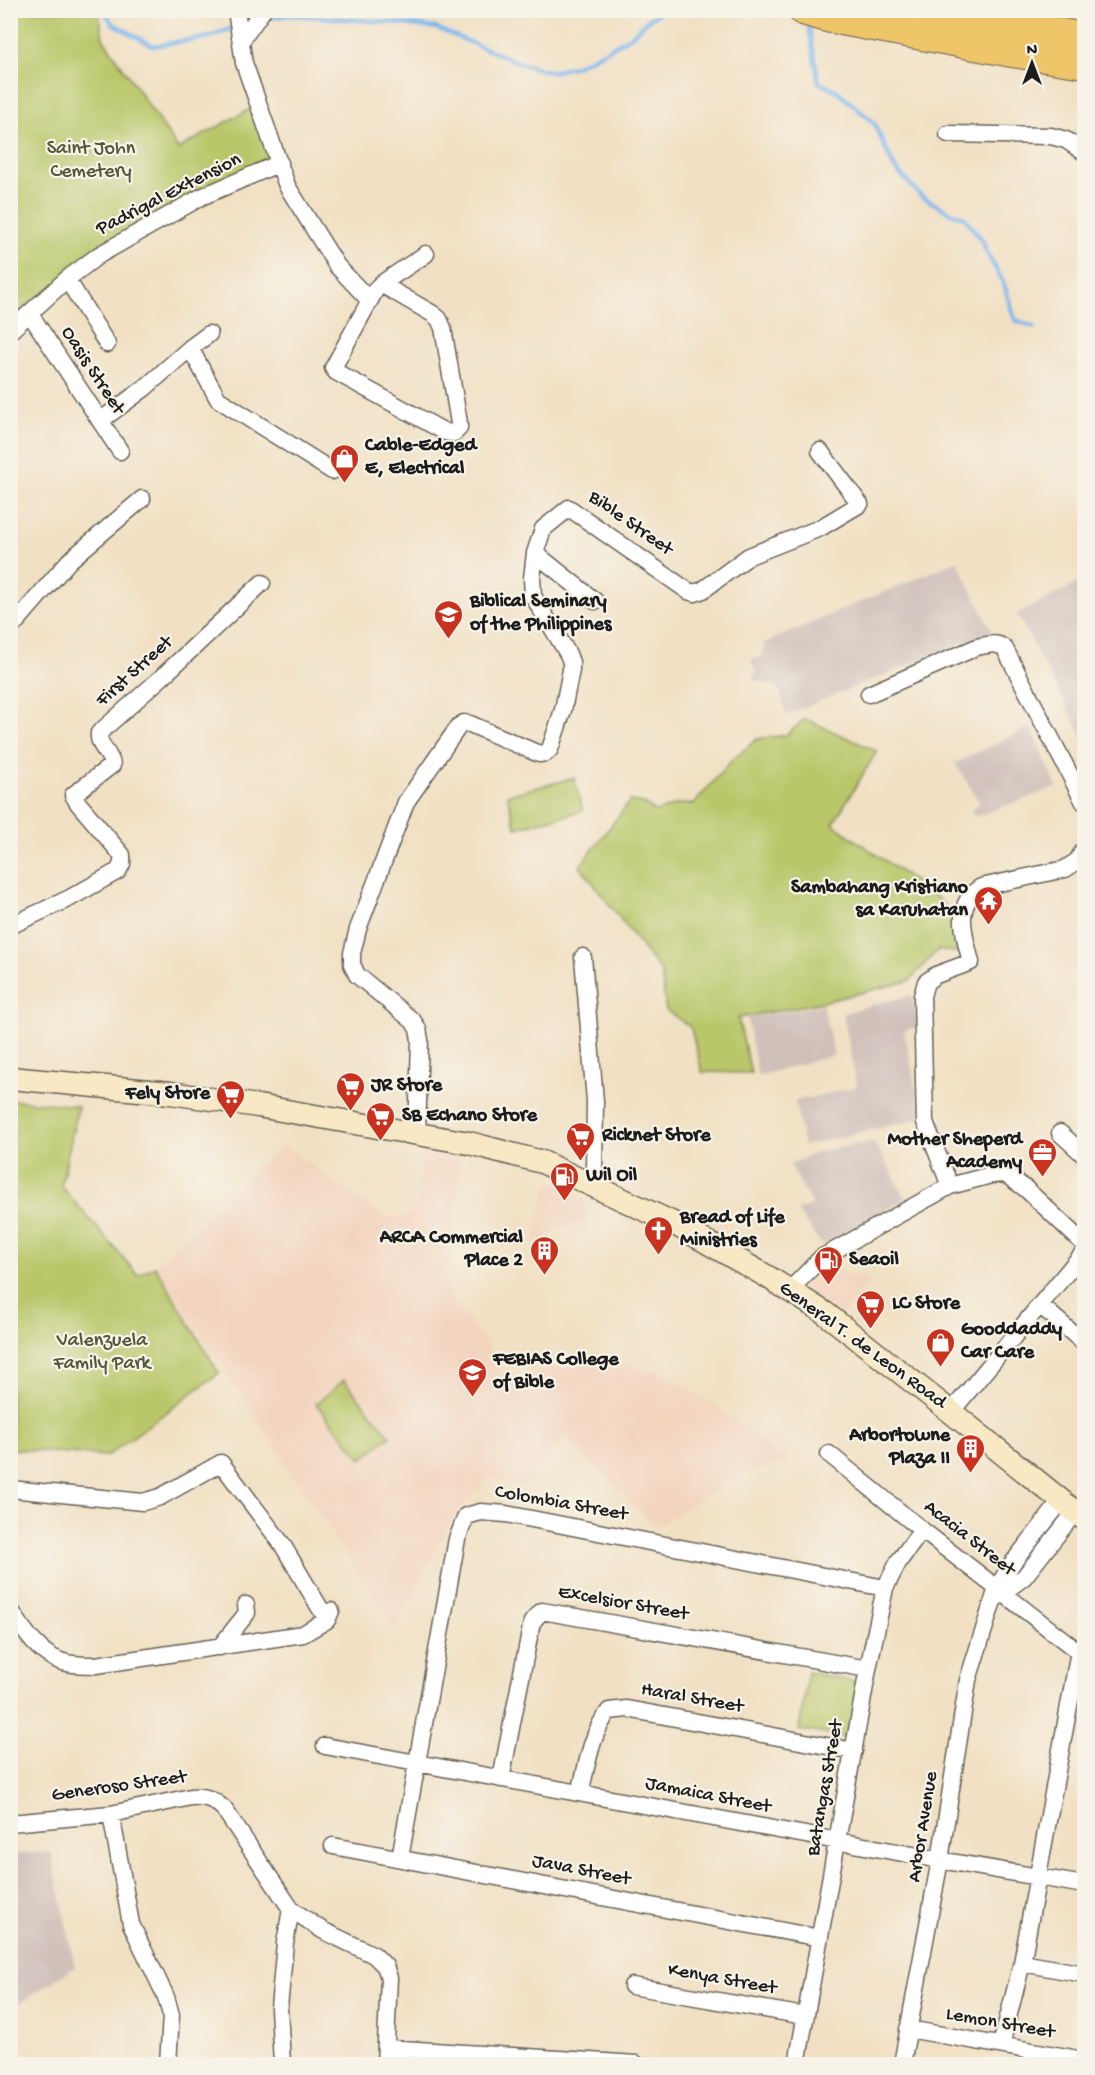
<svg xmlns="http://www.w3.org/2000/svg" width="1095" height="2075" font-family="'Gochi Hand',sans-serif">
  <rect width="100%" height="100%" fill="#f7f3e8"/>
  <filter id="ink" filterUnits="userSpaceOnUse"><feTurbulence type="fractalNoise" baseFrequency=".0167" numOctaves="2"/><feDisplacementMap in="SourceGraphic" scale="12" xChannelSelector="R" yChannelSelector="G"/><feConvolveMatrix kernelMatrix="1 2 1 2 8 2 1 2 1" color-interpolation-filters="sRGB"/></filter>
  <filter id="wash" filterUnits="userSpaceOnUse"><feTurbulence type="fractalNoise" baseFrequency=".008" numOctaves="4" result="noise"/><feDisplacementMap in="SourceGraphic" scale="24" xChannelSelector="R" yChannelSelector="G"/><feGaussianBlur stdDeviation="1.35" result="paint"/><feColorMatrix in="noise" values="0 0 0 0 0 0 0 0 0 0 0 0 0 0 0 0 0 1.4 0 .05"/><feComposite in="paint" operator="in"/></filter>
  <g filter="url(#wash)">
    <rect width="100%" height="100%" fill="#f1e0c3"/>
    <path fill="#f3d4be" d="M282,1144L386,1219L414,1213L424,1146L462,1153L449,1253L447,1291L514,1381L551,1368L612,1362L666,1373L725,1412L786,1461L732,1479L656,1527L565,1435L524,1487L489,1476L451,1520L396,1630L155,1266Z
      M549,1179L584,1198L586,1218L532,1244Z
      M824,1268L870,1279L842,1315L802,1288Z"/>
    <path fill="#cfc0ba" d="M957,561L992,631L786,715L781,694L775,684H767L762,681H752L756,672L751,660L762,655L764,643Z
      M1084,580V739L1017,614Z
      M1030,727L1057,787L975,817L971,811L980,803L955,763Z
      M911,995L919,1026L904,1031L922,1118L804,1146L795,1101L857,1087L843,1013Z
      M823,1005L834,1055L758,1076L747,1018Z
      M874,1141L906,1199L822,1245L797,1211L812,1205L790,1164L818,1152Z
      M51,1852L75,1967L11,2009V1854Z"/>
    <path fill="#b9c76a" stroke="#6a7243" stroke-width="1.5" d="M11,11H99L103,38L178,149L255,106L274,154L46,291L11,319Z
      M805,719L877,751L833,824L934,895L954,914L963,953L938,950L909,981L823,1002L738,1018L751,1073L702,1072L691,1028L666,1010L661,972L580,866L630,801L643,803L656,812L678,804H694L731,761L757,739L786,735Z
      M574,778L583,811L516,828L507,795Z
      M11,1100L78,1106L61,1186L138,1275L155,1266L219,1373L107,1456L11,1449V1357L16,1350L10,1343Z
      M344,1380L390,1436L362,1459L316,1404Z
      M808,1672L861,1683L850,1738L799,1730Z"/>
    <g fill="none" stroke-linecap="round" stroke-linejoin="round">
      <path stroke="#7cb6ed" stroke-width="4.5" d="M104,10L112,23L153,46L210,37L232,28
        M263,18L293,15L395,23L436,28L522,64L552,72L576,66L604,52L631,36L649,19L664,10
        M808,22L819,83L836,90L874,123L894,167L921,196L951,213L964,217L981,239L987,253L1004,284L1015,320L1034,327"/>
    </g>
  </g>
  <g filter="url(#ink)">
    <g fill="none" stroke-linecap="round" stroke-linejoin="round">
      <defs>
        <path id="minor" d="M236,10L244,63L287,186L337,266L369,300
          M241,41L263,10
          M948,134L1051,136L1066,140L1084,152
          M67,279L107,344
          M381,284L433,314L439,319L443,328L459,423V428L454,433L445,432L336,372L333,368L376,289L381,284L426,254
          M30,314L120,451
          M10,331L67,279L99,255L201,197L280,163
          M190,348L218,399L332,471
          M100,421L146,387L190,348L209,334
          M535,553L595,601
          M10,629L69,561L142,499
          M869,694L977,647C987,645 997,641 1005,649L1084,802
          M10,926L70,898L118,871L122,864V855L78,803L73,795L112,765C111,753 97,746 99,733L162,677L262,583
          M583,957L595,1101L594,1171L590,1185
          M417,1133L420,1040L418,1029L413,1021L357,975L352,964V953L358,929L406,802L459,726L464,723L470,724L539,754L546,753L550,749L563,710L571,670V662L568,654L533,596L532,578L535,553L543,529L569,508L688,591L695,593L703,590L749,556L820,528L860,504L820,451
          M1060,1133L1084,1155
          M950,1186L991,1175L1005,1174L1026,1189L1084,1244
          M790,1290L821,1258L950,1186L925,1122L922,996L926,982L936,975L971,962C964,934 953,905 981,887L1065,869L1077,861L1084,849
          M1040,1305L1084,1343
          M951,1412L1084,1252
          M829,1454L922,1530L1084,1656
          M10,1489L143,1502L160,1497L221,1463L282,1544L327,1620
          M996,1598L1024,1577L1075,1512
          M10,1609C23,1630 41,1658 67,1663C76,1665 86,1665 96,1665L303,1634L327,1620L331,1611
          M220,1647L247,1613L246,1605
          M325,1746L940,1860L1084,1885
          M501,1779L532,1622L542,1611L868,1669
          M580,1793C587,1766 591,1733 609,1711L627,1709L854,1751
          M111,1814L131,1924L166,1997L171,2015L168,2064
          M10,1823L111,1814L191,1797C206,1796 213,1799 224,1809L291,1909L322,1930L374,1955L385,1966L389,1978L385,2064
          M333,1846L820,1938
          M400,1858L457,1539L466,1516L481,1512L506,1514L885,1588
          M1022,1963L1084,1974
          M632,1986L805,2016
          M908,2029L1084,2060
          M1001,2045L1022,1963L1079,1651
          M386,2048L636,2064
          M282,2064L279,2008L285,1943L291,1909
          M797,2064L868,1669L885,1588L899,1561L922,1530
          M902,2064L940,1860L968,1680L997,1588L1011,1565L1062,1500"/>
        <path id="secondary" d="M10,1078L171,1093L258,1106L469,1143L542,1162L673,1223L768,1277L825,1313L951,1412L1084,1519"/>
        <path id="motorway" d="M803,10L831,18L1012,52L1084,63
          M934,10L1084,38"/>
      </defs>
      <use href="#minor" stroke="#676156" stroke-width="19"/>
      <use href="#secondary" stroke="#676156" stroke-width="25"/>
      <use href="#motorway" stroke="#676156" stroke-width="32"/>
      <use href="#minor" stroke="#fff" stroke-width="16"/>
      <use href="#secondary" stroke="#f8e8c3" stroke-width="22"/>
      <use href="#motorway" stroke="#eec569" stroke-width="30"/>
    </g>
  </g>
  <defs>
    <symbol id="shop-pin" viewBox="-11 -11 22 30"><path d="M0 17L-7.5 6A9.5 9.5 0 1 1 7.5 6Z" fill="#c8321e" stroke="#f7f3e8"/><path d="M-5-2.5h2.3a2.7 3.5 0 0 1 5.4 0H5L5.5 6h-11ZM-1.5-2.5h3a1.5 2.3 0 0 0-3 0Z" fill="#fff"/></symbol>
    <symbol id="university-pin" viewBox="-11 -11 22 30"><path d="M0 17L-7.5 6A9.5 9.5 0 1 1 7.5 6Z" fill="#c8321e" stroke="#f7f3e8"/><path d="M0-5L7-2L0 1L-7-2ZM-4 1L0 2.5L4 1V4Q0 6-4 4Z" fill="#fff"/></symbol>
    <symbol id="temple-pin" viewBox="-11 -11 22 30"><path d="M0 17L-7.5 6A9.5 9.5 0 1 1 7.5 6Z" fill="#c8321e" stroke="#f7f3e8"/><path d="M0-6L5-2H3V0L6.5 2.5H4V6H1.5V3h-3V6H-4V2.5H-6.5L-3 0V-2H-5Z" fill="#fff"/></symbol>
    <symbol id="supermarket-pin" viewBox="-11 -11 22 30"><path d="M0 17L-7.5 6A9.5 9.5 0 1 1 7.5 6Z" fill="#c8321e" stroke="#f7f3e8"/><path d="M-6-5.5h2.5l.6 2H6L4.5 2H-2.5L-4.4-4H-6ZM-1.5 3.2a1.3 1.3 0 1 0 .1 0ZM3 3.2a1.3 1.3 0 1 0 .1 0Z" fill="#fff"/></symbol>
    <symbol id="office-pin" viewBox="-11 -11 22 30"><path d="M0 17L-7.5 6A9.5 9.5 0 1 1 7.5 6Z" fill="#c8321e" stroke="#f7f3e8"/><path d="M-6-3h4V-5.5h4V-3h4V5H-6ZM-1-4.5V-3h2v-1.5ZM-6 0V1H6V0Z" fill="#fff"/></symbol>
    <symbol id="fuel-pin" viewBox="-11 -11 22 30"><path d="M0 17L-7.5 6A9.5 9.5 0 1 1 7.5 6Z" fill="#c8321e" stroke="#f7f3e8"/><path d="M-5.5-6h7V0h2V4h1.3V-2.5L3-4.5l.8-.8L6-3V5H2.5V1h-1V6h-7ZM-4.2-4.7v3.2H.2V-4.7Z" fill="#fff"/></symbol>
    <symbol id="church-pin" viewBox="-11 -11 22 30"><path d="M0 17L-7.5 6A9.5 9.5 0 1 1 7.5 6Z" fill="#c8321e" stroke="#f7f3e8"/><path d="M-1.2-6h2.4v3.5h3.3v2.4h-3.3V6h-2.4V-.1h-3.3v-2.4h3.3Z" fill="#fff"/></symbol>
    <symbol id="building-pin" viewBox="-11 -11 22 30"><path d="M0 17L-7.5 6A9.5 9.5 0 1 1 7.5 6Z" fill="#c8321e" stroke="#f7f3e8"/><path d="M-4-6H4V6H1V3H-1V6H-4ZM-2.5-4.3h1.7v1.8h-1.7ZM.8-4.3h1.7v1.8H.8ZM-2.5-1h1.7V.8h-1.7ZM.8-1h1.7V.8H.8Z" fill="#fff"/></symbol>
  </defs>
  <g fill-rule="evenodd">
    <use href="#shop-pin" x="328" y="442" width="33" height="45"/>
    <use href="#university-pin" x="432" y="598" width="33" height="45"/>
    <use href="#temple-pin" x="972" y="884" width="33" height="45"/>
    <use href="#supermarket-pin" x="334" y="1070" width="33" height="45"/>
    <use href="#supermarket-pin" x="214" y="1078" width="33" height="45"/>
    <use href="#supermarket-pin" x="364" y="1100" width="33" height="45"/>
    <use href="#supermarket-pin" x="564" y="1120" width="33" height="45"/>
    <use href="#office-pin" x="1026" y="1136" width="33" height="45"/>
    <use href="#fuel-pin" x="548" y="1160" width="33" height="45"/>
    <use href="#church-pin" x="642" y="1214" width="33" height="45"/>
    <use href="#building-pin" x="528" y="1234" width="33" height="45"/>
    <use href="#fuel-pin" x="812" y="1244" width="33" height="45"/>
    <use href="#supermarket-pin" x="854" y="1288" width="33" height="45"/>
    <use href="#shop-pin" x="924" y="1326" width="33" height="45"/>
    <use href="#university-pin" x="456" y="1356" width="33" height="45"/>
    <use href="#building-pin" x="954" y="1432" width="33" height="45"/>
  </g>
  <g text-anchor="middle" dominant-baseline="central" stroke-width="4.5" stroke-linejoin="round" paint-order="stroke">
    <g font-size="20" fill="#535837" stroke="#f7f3e8">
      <text x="91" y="149">Saint John<tspan x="91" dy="23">Cemetery</tspan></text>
      <text x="102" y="1341">Valenzuela<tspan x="102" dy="23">Family Park</tspan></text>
    </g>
    <g font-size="20" fill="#1c1c1c" stroke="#f7f3e8">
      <text transform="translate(169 195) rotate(-27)">Padrigal Extension</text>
      <text transform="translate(92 371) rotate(57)">Oasis Street</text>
      <text transform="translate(630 524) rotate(35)">Bible Street</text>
      <text transform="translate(135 672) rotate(-42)">First Street</text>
      <text transform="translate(862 1346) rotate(36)">General T. de Leon Road</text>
      <text transform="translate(561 1504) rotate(10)">Colombia Street</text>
      <text transform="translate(969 1539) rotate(38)">Acacia Street</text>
      <text transform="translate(623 1604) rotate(10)">Excelsior Street</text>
      <text transform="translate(692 1699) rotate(10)">Haral Street</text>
      <text transform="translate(119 1787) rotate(-8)">Generoso Street</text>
      <text transform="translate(826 1788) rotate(-80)">Batangas Street</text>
      <text transform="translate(708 1796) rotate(11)">Jamaica Street</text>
      <text transform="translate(924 1827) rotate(-81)">Arbor Avenue</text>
      <text transform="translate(581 1871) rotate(11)">Java Street</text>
      <text transform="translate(722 1980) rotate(10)">Kenya Street</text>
      <text transform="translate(1000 2024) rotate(10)">Lemon Street</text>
    </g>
    <g font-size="20" font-weight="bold" fill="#1c1c1c" stroke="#f7f3e8" text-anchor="start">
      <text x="365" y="446">Cable-Edged<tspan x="365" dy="23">E, Electrical</tspan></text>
      <text x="470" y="602">Biblical Seminary<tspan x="470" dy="23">of the Philippines</tspan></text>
      <text x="968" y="888" text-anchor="end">Sambahang Kristiano<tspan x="968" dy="23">sa Karuhatan</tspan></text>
      <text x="371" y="1086">JR Store</text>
      <text x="210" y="1094" text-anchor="end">Fely Store</text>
      <text x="402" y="1116">SB Echano Store</text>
      <text x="602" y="1136">Ricknet Store</text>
      <text x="1022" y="1140" text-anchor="end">Mother Sheperd<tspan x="1022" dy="23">Academy</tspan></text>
      <text x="586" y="1176">Wil Oil</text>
      <text x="680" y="1218">Bread of Life<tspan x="680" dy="23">Ministries</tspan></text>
      <text x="523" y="1238" text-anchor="end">ARCA Commercial<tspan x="523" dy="23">Place 2</tspan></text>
      <text x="849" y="1260">Seaoil</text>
      <text x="892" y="1304">LC Store</text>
      <text x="961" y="1330">Gooddaddy<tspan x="961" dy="23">Car Care</tspan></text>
      <text x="493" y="1360">FEBIAS College<tspan x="493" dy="23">of Bible</tspan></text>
      <text x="950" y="1436" text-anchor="end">Arbortowne<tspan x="950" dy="23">Plaza II</tspan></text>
    </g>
  </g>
  <rect width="1095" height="2075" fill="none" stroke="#f7f3e8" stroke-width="36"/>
  <g transform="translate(1032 63)" stroke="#f7f3e8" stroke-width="4.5" paint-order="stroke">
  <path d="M0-4.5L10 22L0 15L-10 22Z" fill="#1c1c1c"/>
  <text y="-9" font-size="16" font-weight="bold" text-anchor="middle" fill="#1c1c1c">N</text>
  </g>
</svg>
